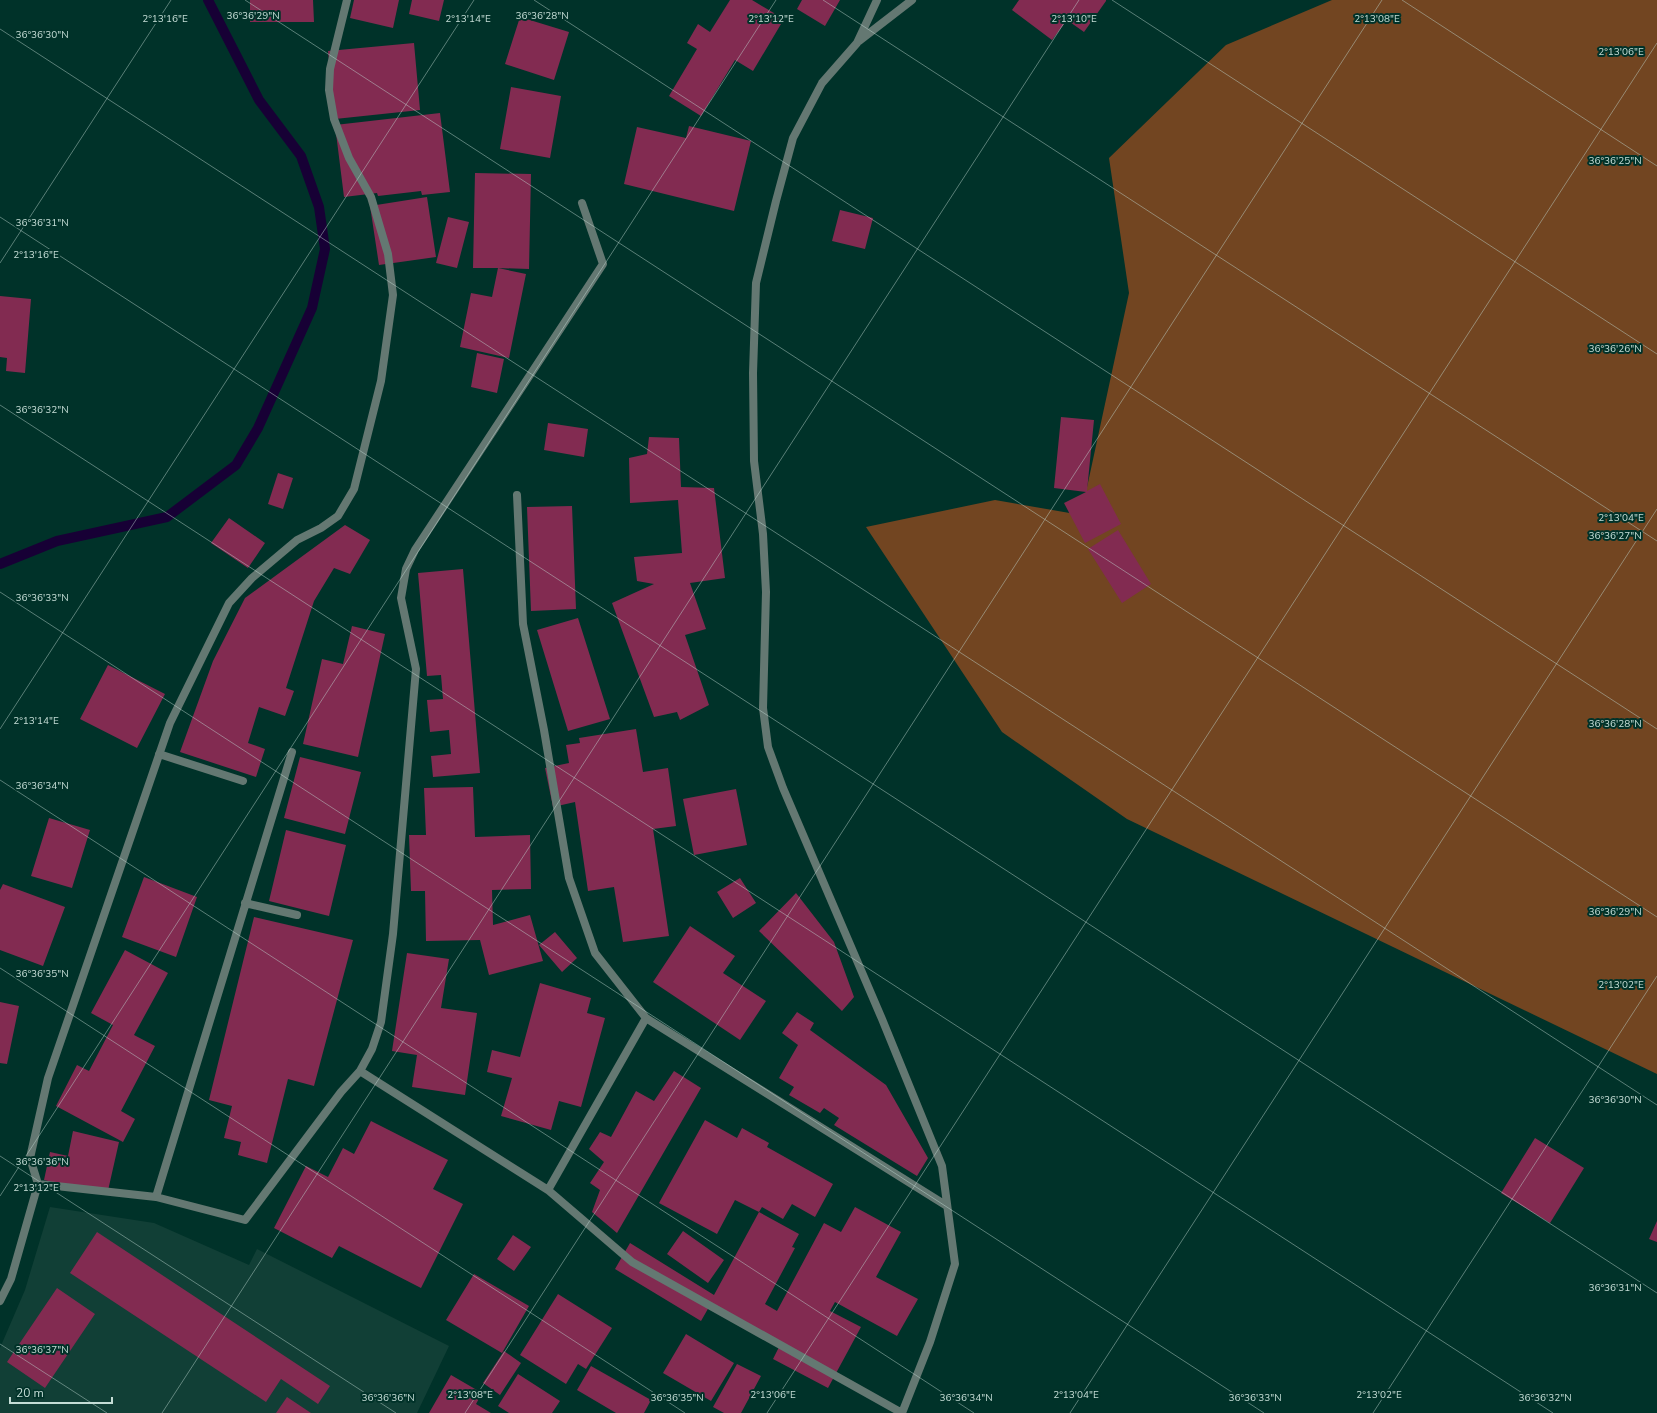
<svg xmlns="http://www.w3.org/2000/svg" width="1657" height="1413" font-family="'Nunito Sans',sans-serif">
  <rect width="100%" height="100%" fill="#003229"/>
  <path fill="#113f36" d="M50,1207L154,1223L249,1265L257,1249L449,1346L417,1413H0V1348L25,1290Z"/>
  <path fill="#724521" d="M1332,0H1657V1074L1127,819L1002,732L866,527L995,500L1081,515L1129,293L1109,158L1226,45Z"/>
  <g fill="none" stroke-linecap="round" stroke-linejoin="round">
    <path stroke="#170035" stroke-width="10" d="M0,564L57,541L167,517L236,465L258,428L312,308L325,249L319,207L301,156L259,100L208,0"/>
  </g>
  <path fill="#822b51" d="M250,0H313L314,22H250Z
    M354,0H399L393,28L350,18Z
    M412,0H444L439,21L409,14Z
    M730,0H752L784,19L753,71L735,60L701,116L669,96L697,49L687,43L698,24L710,32Z
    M802,0H840L825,26L797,9Z
    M1019,0H1106V1L1084,32L1067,20L1052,40L1012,10Z
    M520,17L569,32L554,80L505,64Z
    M414,43L420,110L335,119L328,51Z
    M511,87L561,96L550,158L500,149Z
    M440,113L450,192L422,195L421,191L378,196L377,193L344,197L335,125Z
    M689,126L751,141L734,211L624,184L637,127L686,138Z
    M475,173L531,174L529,269L498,268L526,274L509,358L460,347L471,293L492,297L498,268H473Z
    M427,197L436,257L379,265L370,206Z
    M840,210L873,218L865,249L832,241Z
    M448,217L469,222L457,268L436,263Z
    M0,296L31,299L25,373L6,371L7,358L0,357Z
    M477,353L504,359L497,393L471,387Z
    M1061,417L1094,420L1087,491L1100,484L1121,524L1085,543L1064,503L1086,492L1054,488Z
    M548,423L588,429L584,457L544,450Z
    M649,437L679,438L681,487L714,488L725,578L690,583L706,629L685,635L709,705L680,720L677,712L654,717L612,603L654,584L637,581L634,557L682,553L678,500L630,503L629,458L647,454Z
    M278,473L293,478L283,509L268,504Z
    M572,506L576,609L531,611L527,507Z
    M229,518L265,543L248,568L211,543Z
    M345,525L370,540L350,574L334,568L314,601L286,688L294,691L285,716L259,707L248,743L265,749L256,777L180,752L213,661L245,598Z
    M1118,530L1151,584L1122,603L1088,549Z
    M463,569L480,773L433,777L431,756L451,754L449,730L430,732L427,700L443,699L441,675L427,676L418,573Z
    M578,618L610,719L568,731L537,630Z
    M352,626L385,634L358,757L303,744L322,659L343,664Z
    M108,665L165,694L137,748L80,719Z
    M636,729L643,772L668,768L676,826L653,829L669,936L623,942L614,887L588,891L575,802L553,807L545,768L569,763L566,745L580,743L579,738Z
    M300,757L361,772L345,834L284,818Z
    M473,787L475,837L530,835L531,889L492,890L493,925L530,915L543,961L489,975L480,940L426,941L425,891H411L409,835H426L424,788Z
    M736,789L747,845L694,855L683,799Z
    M49,818L90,830L72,888L31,876Z
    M286,830L346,845L329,916L269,901Z
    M144,877L197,897L176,957L122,937Z
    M740,878L756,903L733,918L717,892Z
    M3,884L65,907L43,966L0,950V890Z
    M796,893L834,942L854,997L842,1011L759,931Z
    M254,917L353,940L314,1086L288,1079L267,1163L238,1155L241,1142L224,1138L232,1106L209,1100Z
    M690,926L735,956L723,973L766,1001L740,1040L653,982Z
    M555,932L577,958L562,972L539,945Z
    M125,950L168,973L134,1035L155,1046L121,1111L135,1119L123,1142L56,1106L77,1065L89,1071L113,1025L91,1013Z
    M407,953L449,959L441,1008L477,1013L465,1095L412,1087L417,1055L392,1051Z
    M540,983L591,998L587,1013L605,1018L581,1107L559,1101L551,1130L501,1116L512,1078L487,1072L492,1050L520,1057Z
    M0,1002L19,1006L7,1064L0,1063Z
    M797,1012L814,1023L810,1030L886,1085L928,1158L917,1176L834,1125L839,1118L824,1108L820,1113L789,1095L794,1087L779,1078L798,1045L782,1033Z
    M674,1071L701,1088L617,1233L592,1212L600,1190L590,1183L604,1162L589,1149L600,1132L611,1137L636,1091L654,1101Z
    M705,1120L737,1138L742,1128L769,1143L767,1147L833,1184L815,1217L792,1204L783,1219L762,1207L759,1212L735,1200L717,1234L659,1203Z
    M371,1121L448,1160L433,1189L463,1204L421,1288L339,1246L332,1258L274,1228L306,1166L328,1177L343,1148L354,1154Z
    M73,1131L119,1142L107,1195L44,1180L50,1152L68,1156Z
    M1535,1138L1584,1168L1550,1223L1501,1193Z
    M855,1207L901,1232L876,1277L918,1299L897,1336L835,1302L830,1311L861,1327L828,1388L773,1359L780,1345L709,1307L701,1321L615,1269L630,1243L714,1295L759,1212L799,1234L792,1247L795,1248L765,1304L777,1311L824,1223L841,1232Z
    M1657,1221V1242L1649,1239Z
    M683,1231L724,1260L708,1283L667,1254Z
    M97,1232L330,1386L318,1404L281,1379L266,1402L70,1273Z
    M513,1235L531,1247L514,1271L497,1259Z
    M474,1274L529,1306L502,1353L446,1320Z
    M57,1288L95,1314L45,1388L7,1362Z
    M558,1294L612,1328L586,1369L578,1364L566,1384L520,1355Z
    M686,1334L734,1363L711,1401L663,1373Z
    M504,1351L521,1363L500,1395L483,1383Z
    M737,1364L761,1376L741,1413H724L713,1407Z
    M591,1366L651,1400L644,1413H616L577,1390Z
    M518,1374L560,1401L552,1413H509L498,1406Z
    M451,1375L482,1393L476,1404L491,1413H429Z
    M287,1397L311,1413H276Z"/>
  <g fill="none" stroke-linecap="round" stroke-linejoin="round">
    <path stroke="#647872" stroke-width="8" d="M877,0L857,43L822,83L793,138L776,201L756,283L753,373L754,461L763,534L766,592L763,708L768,747L783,788L882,1019L942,1166L955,1264L930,1342L902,1413
      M859,41L912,0
      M517,495L523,624L544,730L569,878L595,953L646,1018L947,1206
      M159,754L243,781
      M245,903L297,915
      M360,1071L548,1190L632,1262L902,1413
      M38,1184L156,1197L245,1220L341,1092L360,1071L372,1049L381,1022L393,934L416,669L401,598L406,569L415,550L603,264L582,203
      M548,1190L646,1018
      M156,1197L292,752
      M0,1301L11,1279L38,1184L30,1158L48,1078L170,723L229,603L252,578L297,540L321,528L338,516L354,489L381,381L393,295L388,254L371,197L349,158L334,119L329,90L330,69L347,0"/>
  </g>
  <path fill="none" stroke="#c5ddd6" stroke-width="1" stroke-opacity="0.45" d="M245,0L1657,917M534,0L1657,729M823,0L1657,541M1112,0L1657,354M1402,0L1657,166M0,29L1657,1105M0,217L1657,1293M0,263L171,0M0,405L1553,1413M0,592L1264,1413M0,729L474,0M0,780L974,1413M0,968L685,1413M0,1156L396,1413M0,1196L776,0M0,1344L107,1413M162,1413L1079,0M465,1413L1382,0M767,1413L1657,43M1070,1413L1657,509M1373,1413L1657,976"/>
  <g font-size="10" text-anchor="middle" fill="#c5ddd6" stroke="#003229" stroke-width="4" stroke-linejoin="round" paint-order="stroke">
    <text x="253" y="19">36°36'29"N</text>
    <text x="542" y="19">36°36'28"N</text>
    <text x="165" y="22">2°13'16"E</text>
    <text x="468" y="22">2°13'14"E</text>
    <text x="771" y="22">2°13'12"E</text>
    <text x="1074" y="22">2°13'10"E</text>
    <text x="1377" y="22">2°13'08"E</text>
    <text x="42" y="38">36°36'30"N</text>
    <text x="1621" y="55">2°13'06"E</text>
    <text x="1615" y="164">36°36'25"N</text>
    <text x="42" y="226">36°36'31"N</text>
    <text x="36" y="258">2°13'16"E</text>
    <text x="1615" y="352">36°36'26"N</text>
    <text x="42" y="413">36°36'32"N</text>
    <text x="1621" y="521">2°13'04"E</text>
    <text x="1615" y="539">36°36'27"N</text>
    <text x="42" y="601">36°36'33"N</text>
    <text x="36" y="724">2°13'14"E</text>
    <text x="1615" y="727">36°36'28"N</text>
    <text x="42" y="789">36°36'34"N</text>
    <text x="1615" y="915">36°36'29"N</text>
    <text x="42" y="977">36°36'35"N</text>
    <text x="1621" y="988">2°13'02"E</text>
    <text x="1615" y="1103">36°36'30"N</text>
    <text x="42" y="1165">36°36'36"N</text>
    <text x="36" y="1191">2°13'12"E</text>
    <text x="1615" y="1291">36°36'31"N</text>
    <text x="42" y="1353">36°36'37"N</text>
    <text x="470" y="1398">2°13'08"E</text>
    <text x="773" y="1398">2°13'06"E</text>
    <text x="1076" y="1398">2°13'04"E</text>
    <text x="1379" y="1398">2°13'02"E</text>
    <text x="388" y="1401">36°36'36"N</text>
    <text x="677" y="1401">36°36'35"N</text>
    <text x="966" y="1401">36°36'34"N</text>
    <text x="1255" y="1401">36°36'33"N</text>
    <text x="1545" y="1401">36°36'32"N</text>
  </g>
  <path d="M10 1397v6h102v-6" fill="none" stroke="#c5ddd6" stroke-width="2"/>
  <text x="16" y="1397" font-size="12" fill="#c5ddd6" stroke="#003229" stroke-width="3" paint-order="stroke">20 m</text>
</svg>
